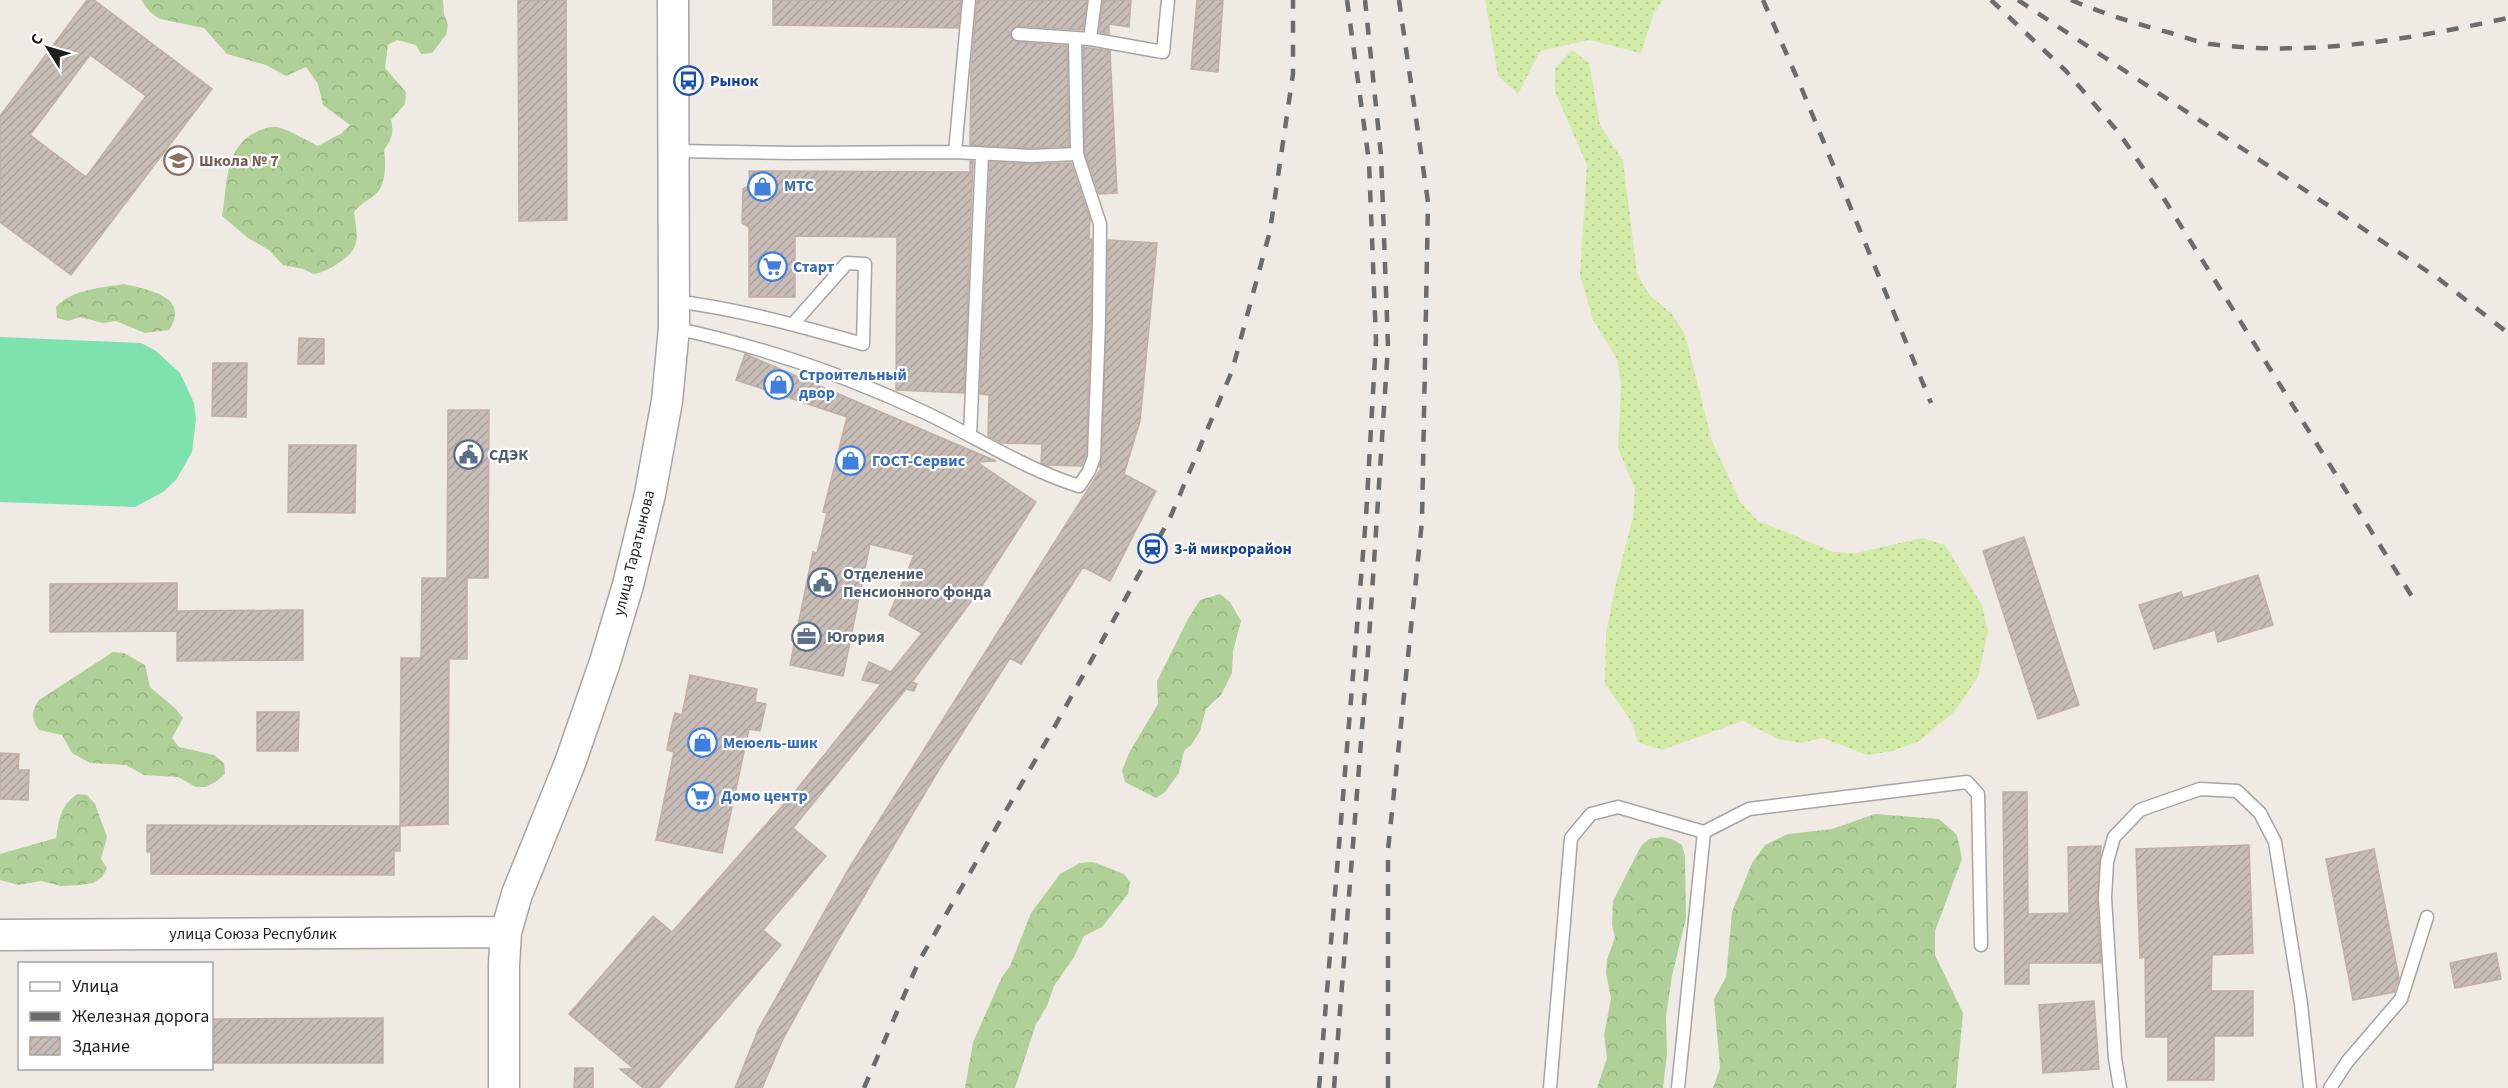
<svg xmlns="http://www.w3.org/2000/svg" width="2508" height="1088" font-family="'Source Sans 3',sans-serif">
  <defs>
    <pattern id="grass-dots" width="8" height="8" patternUnits="userSpaceOnUse" patternTransform="scale(1.5)"><rect width="8" height="8" fill="#d2eca7"/><path d="M2 2h.1M6 6h.1" fill="none" stroke="#b4ca8f" stroke-width="1.8" stroke-linecap="round"/></pattern>
    <pattern id="forest-crowns" width="20" height="18" patternUnits="userSpaceOnUse" patternTransform="scale(1.5)"><rect width="20" height="18" fill="#afd197"/><path d="M2 6a3 3 0 1 1 6 0M12 15a3 3 0 1 1 6 0" fill="none" stroke="#96b382"/></pattern>
    <pattern id="building-hatch" width="6" height="6" patternUnits="userSpaceOnUse" patternTransform="scale(1.5)"><rect width="6" height="6" fill="#c8bcb7"/><path d="M-1 1l2-2M0 6l6-6M5 7l2-2" fill="none" stroke="#aba19d"/></pattern>
  </defs>
  <rect width="100%" height="100%" fill="#f0eae4"/>
  <path fill="url(#grass-dots)" d="M1485,0H1663L1654,13L1641,53L1589,40L1540,51L1518,94L1498,76Z
    M1572,50L1589,63L1600,125L1623,161L1637,274L1650,296L1671,313L1685,334L1712,441L1740,502L1757,520L1833,552L1856,553L1922,538L1945,545L1982,605L1988,631L1978,677L1955,711L1919,741L1893,751L1868,755L1822,738L1800,743L1778,739L1743,721L1662,750L1638,742L1632,722L1605,684L1606,633L1615,588L1633,517L1635,489L1618,448L1621,385L1617,359L1593,320L1580,275L1587,165L1555,92V68Z"/>
  <path fill="url(#forest-crowns)" d="M141,0H443L444,14L448,25L446,35L432,53L421,54L416,45L397,40L388,45L385,68L406,92L405,104L391,120C394,132 392,139 384,150C386,162 386,184 377,193C369,200 361,203 354,212C357,235 362,248 340,262C331,268 324,272 314,274L303,269L283,265L269,250L248,238L222,216C228,185 223,147 258,131C263,129 270,126 276,127C287,128 307,141 318,146L342,133L350,125L323,105L318,84L306,67L286,76L266,65L227,54L204,28L160,19L150,12Z
    M124,284C148,290 191,296 169,330L145,333L116,321L103,323L80,317L68,321L57,318L56,307C73,289 100,288 124,284Z
    M1220,594L1230,602L1241,621L1233,651L1232,673L1221,695L1206,709L1200,731L1192,744L1184,751L1179,773L1165,792L1156,798L1125,782L1122,771L1129,753L1158,704L1157,681L1188,619L1200,600Z
    M113,652L124,653L145,665L150,687L176,709L183,718L172,738L179,747L214,755L224,763L225,774L217,781L206,787H196L178,777L144,775L126,765L90,763L72,753L62,735L39,730C31,719 31,712 39,700Z
    M77,794L87,795L95,804L107,837L101,859L107,868L102,877L93,883L81,885L61,886L41,881L18,885L0,880V854L56,838C60,817 59,808 77,794Z
    M1875,814L1939,819L1957,835L1962,859L1935,931V955L1963,1013L1956,1088H1713L1720,1068L1714,999L1726,977L1732,912L1752,863L1765,845L1788,834L1832,829Z
    M1662,837L1672,839L1682,845L1685,856L1686,918L1672,976L1666,1017L1667,1054L1663,1088H1597L1607,1058L1604,1035L1611,998L1606,973L1607,960L1615,937L1612,925L1613,901L1641,846L1649,839Z
    M1093,862L1124,874L1130,882L1128,894L1102,927L1084,936L1074,957L1054,986L1047,1006L1036,1024L1015,1088H965L973,1042L1002,977L1010,966L1031,913L1060,874L1080,863Z"/>
  <path fill="#7ee2af" d="M0,337L141,343L156,351L180,373L194,403L196,419L192,452L176,480L163,492L135,507L0,502Z"/>
  <path fill="url(#building-hatch)" stroke="#c2afa6" stroke-width="1.5" fill-rule="evenodd" d="M87,0H94L212,89L71,275L0,222V116ZM90,55L146,96L86,177L30,135Z
    M518,0H566L567,220L519,221Z
    M773,0H961L958,28L773,25Z
    M977,0H1087L1083,30L1019,26L1014,27L1010,33L1011,38L1017,42L1067,46L1069,146L1030,148L970,145L971,71Z
    M1103,0H1131L1129,27L1109,24V34L1099,32Z
    M1197,0H1223L1218,72L1191,69Z
    M1083,47L1110,51L1117,193L1099,194L1085,153Z
    M970,161H973L964,393L896,390L897,237L795,236V297H749V227L742,223L743,189L750,185L749,171L970,172Z
    M990,162L1030,164L1071,163L1090,219L1089,239H1092L1091,322L1086,455L1082,466L1047,465L1041,463L1042,444L1002,443L988,436L989,395L980,394Z
    M1108,240L1157,243L1140,421L1124,474L1156,491L1110,581L1083,567L1021,664L1010,658L935,776L835,945L782,1041L762,1088H735L758,1030L848,870L1102,467H1099L1102,457Z
    M299,338L324,339V364H298Z
    M745,354L996,461L977,462L1036,502L980,589L912,682L917,684L914,691L906,689L793,828L826,856L763,930L781,945L659,1088H643L620,1069H634L569,1014L653,916L672,932L797,789L881,684L862,680L869,662L891,672L922,633L889,615L914,555L870,544L843,676L790,665L813,552L817,553L827,513L823,512L847,417L736,380Z
    M213,363H247L246,417L212,416Z
    M448,410H489L488,578H467V659H449L448,824L400,826L401,658H421L422,578H447Z
    M289,445H356L355,513L288,512Z
    M2024,537L2079,705L2038,719L1983,551Z
    M2258,575L2273,625L2218,642L2215,630L2154,649L2139,605L2181,592L2183,598Z
    M177,583V611L303,610V660L177,661V631L50,632V584Z
    M690,675L757,689L755,702L766,704L760,731L749,729L722,853L656,840L674,752L667,750L670,733L675,713L682,715Z
    M257,712H299L298,751H257Z
    M0,753L19,754L18,770H29L28,800L0,799Z
    M2003,792H2027L2028,914L2069,913L2068,847L2101,846L2097,899L2101,963H2029V984H2005Z
    M147,825L400,826V851H394V875L151,874V852H147Z
    M2249,845L2253,953L2212,955L2211,991H2253V1036H2214V1080H2168V1037H2146L2145,957L2140,958L2136,849Z
    M2374,849L2399,978L2394,992L2353,1000L2326,859Z
    M2496,953L2501,979L2455,988L2450,963Z
    M2094,1001L2099,1069L2043,1073L2039,1005Z
    M383,1018V1063H212V1019Z
    M575,1068H593V1088H574Z"/>
  <g fill="none" stroke-linecap="round" stroke-linejoin="round">
    <defs>
      <path id="service" d="M1018,34L1090,39L1163,52L1168,0
        M1090,39L1095,0
        M674,151L793,153L955,152L1030,156L1077,154
        M955,152L969,0
        M674,301C739,309 800,326 863,344L865,264L847,263L793,324
        M674,328C763,347 846,375 928,414C978,438 1025,469 1079,486L1089,471L1094,457L1099,322L1100,224L1077,154L1075,39
        M970,436L982,154
        M1704,832L1749,809L1967,782L1978,794L1981,945
        M1550,1088L1571,838L1591,814L1618,807L1704,832L1678,1088
        M2120,1088L2115,1058L2105,898L2107,862L2114,837L2140,810L2200,789L2237,791L2260,813L2275,842L2301,1004L2310,1088
        M2330,1088L2347,1062L2401,999L2427,917"/>
      <path id="tertiary" d="M0,935L506,932
        M504,1088V964L506,932L517,894L570,763L605,662L628,585L650,494L667,401L674,328L673,0"/>
    </defs>
    <use href="#service" stroke="#a5a5a5" stroke-width="15"/>
    <use href="#tertiary" stroke="#a5a5a5" stroke-width="33"/>
    <use href="#service" stroke="#fff" stroke-width="12"/>
    <use href="#tertiary" stroke="#fff" stroke-width="30"/>
    <path stroke="#6c6c6c" stroke-width="4.5" stroke-dasharray="12 12" stroke-linecap="butt" d="M1763,0L1801,87L1931,403
      M1991,0L2066,71L2119,133L2161,194L2416,603
      M2018,0L2439,279L2508,333
      M2071,0C2104,14 2137,24 2171,33C2184,37 2197,42 2210,44C2311,57 2410,39 2508,18
      M864,1088L919,961L1055,726L1170,518L1232,371L1270,231L1293,74V0
      M1319,1088L1366,517L1376,340L1369,162L1347,0
      M1334,1088L1369,639L1388,346L1381,155L1365,0
      M1388,1088V850L1422,521L1428,202L1399,0"/>
  </g>
  <defs>
    <symbol id="bus-ring" viewBox="-11 -11 22 22"><circle r="9.5" fill="#fff" stroke="#1a4fb4" stroke-width="1.5"/><path d="M-5-6H5V4H4V6H2V4H-2V6H-4V4H-5ZM-3.5-4V0h7V-4ZM-3.5 1.2v1.5H-2V1.2ZM2 1.2v1.5H3.5V1.2Z" fill="#1a4fb4"/></symbol>
    <symbol id="school-ring" viewBox="-11 -11 22 22"><circle r="9.5" fill="#fff" stroke="#8d6e63" stroke-width="1.5"/><path d="M0-5L7-2L0 1L-7-2ZM-4 1L0 2.5L4 1V4Q0 6-4 4Z" fill="#8d6e63"/></symbol>
    <symbol id="shop-ring" viewBox="-11 -11 22 22"><circle r="9.5" fill="#fff" stroke="#3f7fe0" stroke-width="1.5"/><path d="M-5-2.5h2.3a2.7 3.5 0 0 1 5.4 0H5L5.5 6h-11ZM-1.5-2.5h3a1.5 2.3 0 0 0-3 0Z" fill="#3f7fe0"/></symbol>
    <symbol id="supermarket-ring" viewBox="-11 -11 22 22"><circle r="9.5" fill="#fff" stroke="#3f7fe0" stroke-width="1.5"/><path d="M-6-5.5h2.5l.6 2H6L4.5 2H-2.5L-4.4-4H-6ZM-1.5 3.2a1.3 1.3 0 1 0 .1 0ZM3 3.2a1.3 1.3 0 1 0 .1 0Z" fill="#3f7fe0"/></symbol>
    <symbol id="civic-ring" viewBox="-11 -11 22 22"><circle r="9.5" fill="#fff" stroke="#5c6f8a" stroke-width="1.5"/><path d="M-.6-6.5H3V-4.5H.6V-3L4-1V1h2V6H-6V1h2V-1L-.6-3ZM-1.2 2.5V6h2.4V2.5Z" fill="#5c6f8a"/></symbol>
    <symbol id="station-ring" viewBox="-11 -11 22 22"><circle r="9.5" fill="#fff" stroke="#1a4fb4" stroke-width="1.5"/><path d="M-3-6H3Q5-6 5-4V2Q5 4 3 4L4.5 6H3L1.5 4h-3L-3 6H-4.5L-3 4Q-5 4-5 2V-4Q-5-6-3-6ZM-3.5-4v3h7v-3ZM-3.5 1v1.5H-2V1ZM2 1v1.5H3.5V1Z" fill="#1a4fb4"/></symbol>
    <symbol id="office-ring" viewBox="-11 -11 22 22"><circle r="9.5" fill="#fff" stroke="#5c6f8a" stroke-width="1.5"/><path d="M-6-3h4V-5.5h4V-3h4V5H-6ZM-1-4.5V-3h2v-1.5ZM-6 0V1H6V0Z" fill="#5c6f8a"/></symbol>
  </defs>
  <g fill-rule="evenodd">
    <use href="#bus-ring" x="672" y="64" width="33" height="33"/>
    <use href="#school-ring" x="162" y="144" width="33" height="33"/>
    <use href="#shop-ring" x="746" y="170" width="33" height="33"/>
    <use href="#supermarket-ring" x="756" y="250" width="33" height="33"/>
    <use href="#shop-ring" x="762" y="368" width="33" height="33"/>
    <use href="#civic-ring" x="452" y="438" width="33" height="33"/>
    <use href="#shop-ring" x="834" y="444" width="33" height="33"/>
    <use href="#station-ring" x="1136" y="532" width="33" height="33"/>
    <use href="#civic-ring" x="806" y="566" width="33" height="33"/>
    <use href="#office-ring" x="790" y="620" width="33" height="33"/>
    <use href="#shop-ring" x="686" y="726" width="33" height="33"/>
    <use href="#supermarket-ring" x="684" y="780" width="33" height="33"/>
  </g>
  <g text-anchor="middle" dominant-baseline="central" stroke-width="4.5" stroke-linejoin="round" paint-order="stroke">
    <g font-size="16" font-weight="bold" fill="#164399" stroke="#fff" text-anchor="start">
      <text x="710" y="81">Рынок</text>
      <text x="1174" y="549">3-й микрорайон</text>
    </g>
    <g font-size="16" font-weight="bold" fill="#785e54" stroke="#fff" text-anchor="start">
      <text x="199" y="161">Школа № 7</text>
    </g>
    <g font-size="16" font-weight="bold" fill="#366cbe" stroke="#fff" text-anchor="start">
      <text x="784" y="186">МТС</text>
      <text x="793" y="267">Старт</text>
      <text x="799" y="375">Строительный<tspan x="799" dy="18">двор</tspan></text>
      <text x="872" y="461">ГОСТ-Сервис</text>
      <text x="723" y="743">Меюель-шик</text>
      <text x="721" y="796">Домо центр</text>
    </g>
    <g font-size="16" font-weight="bold" fill="#4e5e75" stroke="#fff" text-anchor="start">
      <text x="489" y="455">СДЭК</text>
      <text x="843" y="574">Отделение<tspan x="843" dy="18">Пенсионного фонда</tspan></text>
      <text x="827" y="637">Югория</text>
    </g>
    <g font-size="16" fill="#1e1e1e" stroke="#fff">
      <text transform="translate(634 553) rotate(-76)">улица Таратынова</text>
      <text x="253" y="934">улица Союза Республик</text>
    </g>
  </g>
  <rect x="18" y="962" width="195" height="108" fill="#ffffff" stroke="#a5a5a5" stroke-width="1.5"/>
  <rect x="30" y="982" width="30" height="9" fill="#ffffff" stroke="#a5a5a5" stroke-width="1.5"/>
  <text x="72" y="992" font-size="18" fill="#1e1e1e">Улица</text>
  <rect x="30" y="1012" width="30" height="9" fill="#6c6c6c" stroke="#a5a5a5" stroke-width="1.5"/>
  <text x="72" y="1022" font-size="18" fill="#1e1e1e">Железная дорога</text>
  <rect x="30" y="1037" width="30" height="18" fill="url(#building-hatch)" stroke="#a5a5a5" stroke-width="1.5"/>
  <text x="72" y="1052" font-size="18" fill="#1e1e1e">Здание</text>
  <g transform="translate(48 48) rotate(307)" stroke="#ffffff" stroke-width="4.5" paint-order="stroke">
  <path d="M0-4.5L10 22L0 15L-10 22Z" fill="#1e1e1e"/>
  <text y="-9" font-size="16" font-weight="bold" text-anchor="middle" fill="#1e1e1e">С</text>
  </g>
</svg>
